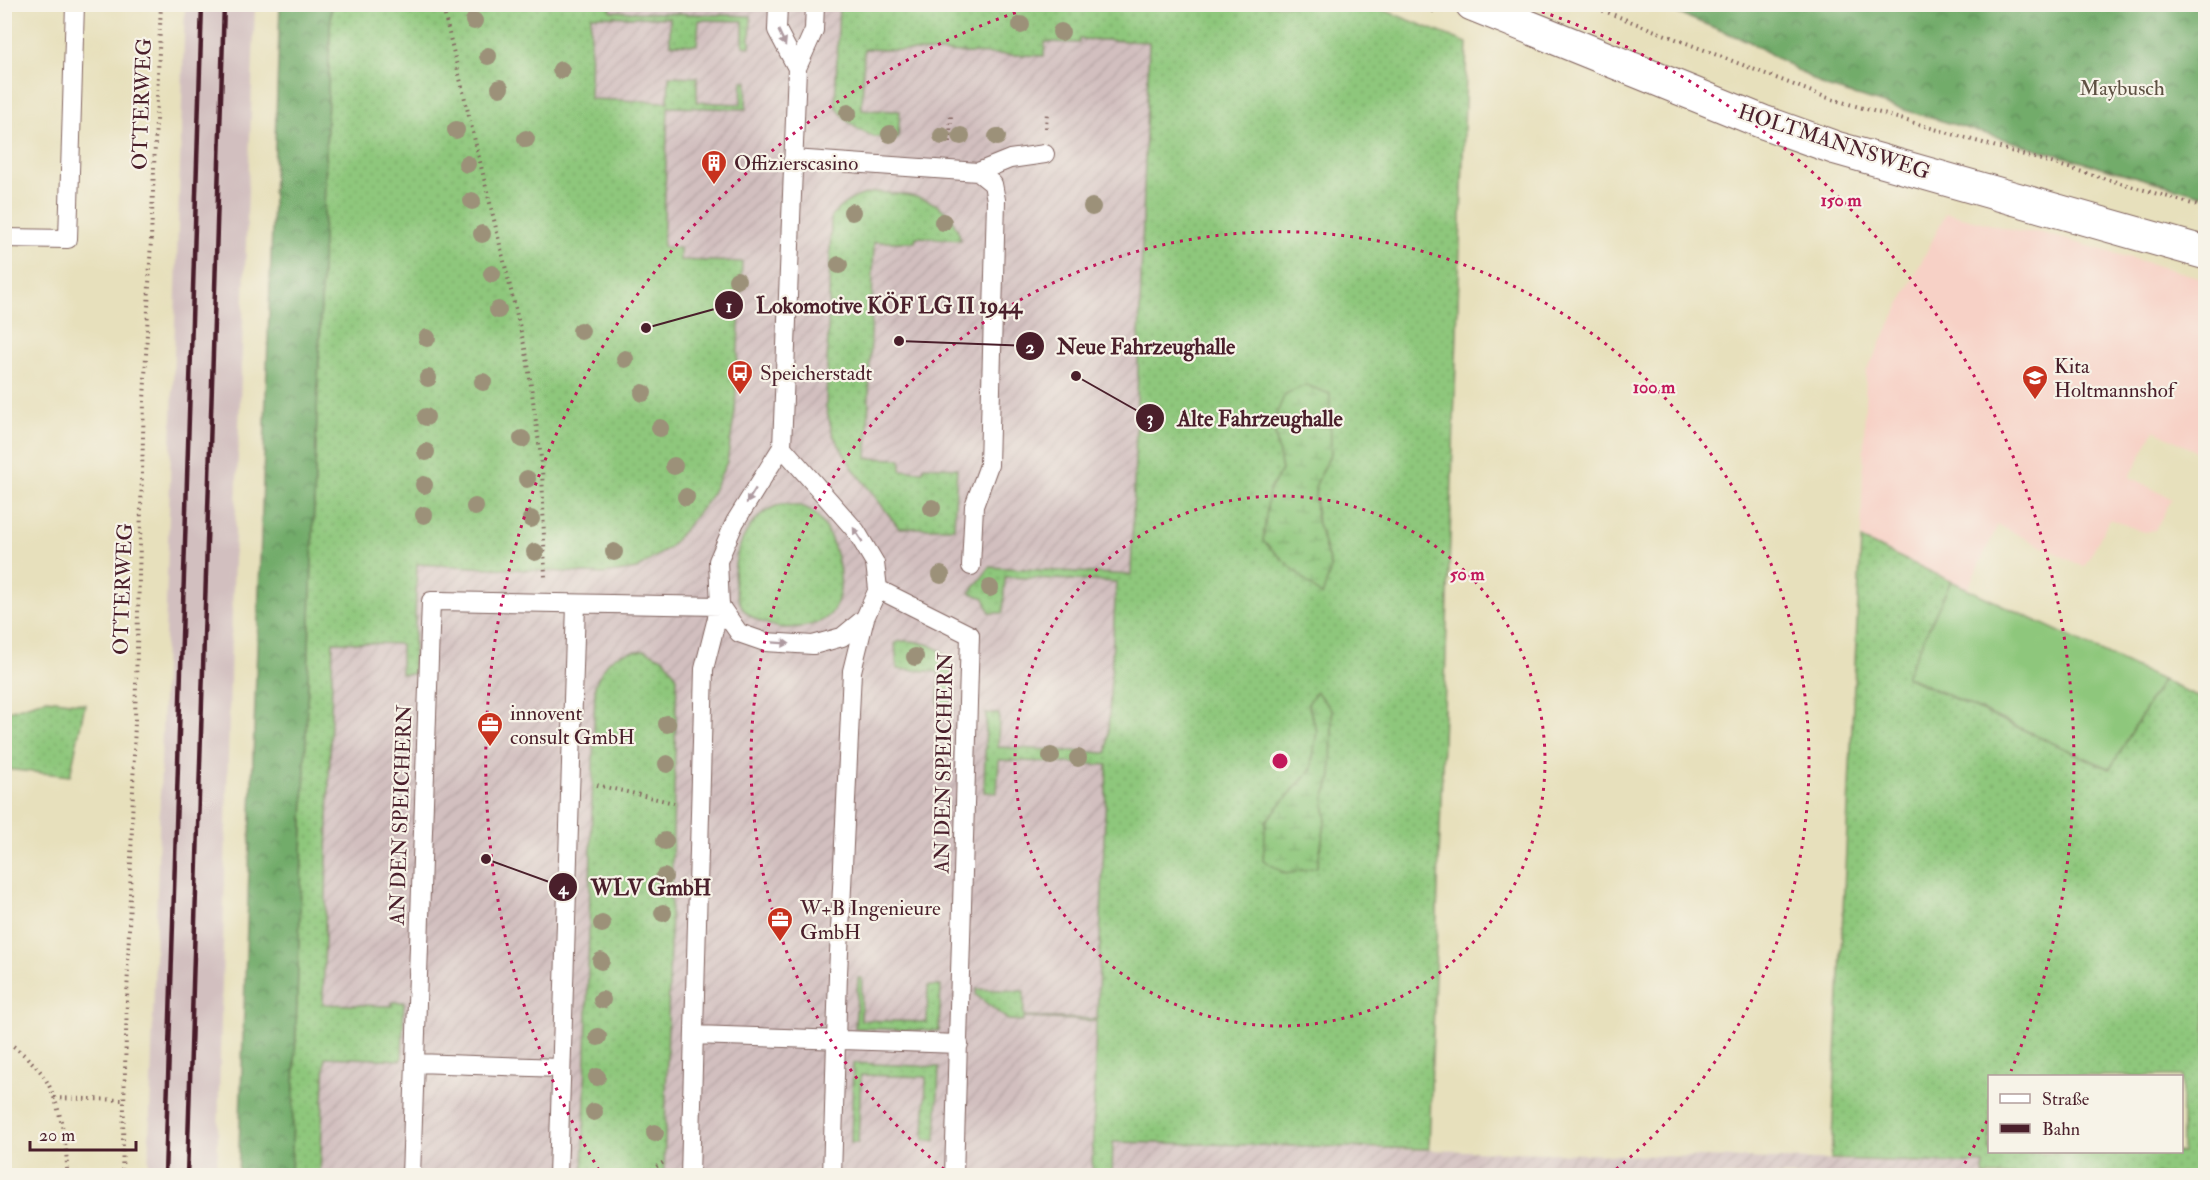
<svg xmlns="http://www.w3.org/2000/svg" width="2210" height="1180" font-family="'IM FELL Double Pica',serif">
  <defs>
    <pattern id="industrial-furrows" width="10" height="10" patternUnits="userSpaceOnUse" patternTransform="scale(1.5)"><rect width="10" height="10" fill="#d2bfbf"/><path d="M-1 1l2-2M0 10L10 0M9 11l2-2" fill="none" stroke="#b6a4a4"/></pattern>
    <pattern id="grass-dots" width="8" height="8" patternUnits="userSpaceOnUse" patternTransform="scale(1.5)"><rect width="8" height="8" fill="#8ec77b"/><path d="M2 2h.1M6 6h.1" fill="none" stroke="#7caa6a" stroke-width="1.8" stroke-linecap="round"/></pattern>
    <pattern id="forest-crowns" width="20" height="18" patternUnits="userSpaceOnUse" patternTransform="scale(1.5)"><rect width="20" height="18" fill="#72ac6b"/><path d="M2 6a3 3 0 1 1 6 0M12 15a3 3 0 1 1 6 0" fill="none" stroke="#608b58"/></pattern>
    <pattern id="wetland-marsh" width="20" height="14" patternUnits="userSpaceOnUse" patternTransform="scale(1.5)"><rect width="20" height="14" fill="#8ec77b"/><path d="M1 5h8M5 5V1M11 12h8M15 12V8" fill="none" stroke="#7caa6a"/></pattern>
  </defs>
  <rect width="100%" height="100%" fill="#f7f3e8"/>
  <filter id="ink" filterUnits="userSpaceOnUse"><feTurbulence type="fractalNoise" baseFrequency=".0167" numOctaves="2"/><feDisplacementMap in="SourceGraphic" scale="12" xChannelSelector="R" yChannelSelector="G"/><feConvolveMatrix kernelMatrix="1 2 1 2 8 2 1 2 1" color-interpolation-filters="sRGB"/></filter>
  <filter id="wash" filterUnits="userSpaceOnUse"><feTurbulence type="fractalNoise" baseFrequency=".008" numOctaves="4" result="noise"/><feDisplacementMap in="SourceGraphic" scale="24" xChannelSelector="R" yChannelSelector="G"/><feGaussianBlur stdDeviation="1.35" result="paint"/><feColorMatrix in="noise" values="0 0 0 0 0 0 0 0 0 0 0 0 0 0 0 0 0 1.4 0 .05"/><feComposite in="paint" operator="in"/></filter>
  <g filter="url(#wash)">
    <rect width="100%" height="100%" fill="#e7e0bc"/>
    <path fill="#f7d1c6" d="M1946,213L2020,232H2039L2205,279V456L2154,430L2130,477L2172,499L2155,530L2144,532L2110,519L2084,567L1998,525L1968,588L1861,538L1866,372Z"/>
    <path fill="url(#industrial-furrows)" d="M314,4L1150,5L1113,1142L2206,1170L2205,1176H275Z"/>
    <path fill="#d2bfbf" d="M185,5H255L231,641L217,1175L148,1176Z"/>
    <path fill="url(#grass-dots)" stroke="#6c7353" stroke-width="1.5" fill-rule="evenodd" d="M611,4V11L751,16L750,47L743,46V21L699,20L697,45L670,44V18L591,16L590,99L668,102L669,76L697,77V102L741,104L742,81H747L746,109L668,107L663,247L680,248V260L742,262L735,412L727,462L709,499L670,547L637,569L603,574L417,564L413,674H401V644L333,642L323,1004L392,1006V1002H404L402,1060L325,1057L320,1175L291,1176L331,5Z
      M839,5H1371L1467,43L1429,1149L1113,1142L1112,1175H1092L1096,1021L1024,1018L1023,1021L1008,1020L976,995L977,989L1024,991V1017L1097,1019L1107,765L999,760L997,793L984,792L986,713L999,714L998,747L1107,753L1116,582L1005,577L1003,613H990L984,598L970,593L990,567L1131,575L1149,42L1079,39V43L1045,42L1044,56L864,49L862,110L900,111L898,139L874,137L859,130L846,120L835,106ZM1273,422L1331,453L1315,486L1316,517L1331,568L1269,491L1282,470ZM1308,704L1332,711L1331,780L1324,797L1326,819L1266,821L1311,770L1317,731Z
      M877,192C915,195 950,197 961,240L916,237L915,242H874L867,458L901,459V470L923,471L924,466L957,468L954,528H899L852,467L833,435L826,408L831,216C843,202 859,194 877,192Z
      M782,504C794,505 807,505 816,515C835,536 849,583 834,609C826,625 801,628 785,628C774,628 751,619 744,610C721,575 741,515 782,504Z
      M1861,539L1951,581L1906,677L2110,769L2162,680L2205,700L2206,1175L1984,1176V1164L1831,1159ZM1990,1076H2182V1152H1990Z
      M901,641C922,640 950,647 952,672C953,683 951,695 950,706L938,705L939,672L897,669L895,643Z
      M645,650L665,659L677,677L664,1175H583L595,684C608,657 614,652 645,650Z
      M47,699L85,704L70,776L5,769V712Z
      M858,978H862L861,1020L927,1022L928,986H941L939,1031L855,1028Z
      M853,1063L939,1067L936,1141L924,1140L926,1077L861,1075L858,1143H851Z"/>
    <path fill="url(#forest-crowns)" stroke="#5e664b" stroke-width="1.5" d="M280,5H331L291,1175L238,1176Z
      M1657,5H2205V196L2061,156L1826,87L1750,42Z"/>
    <path fill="url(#wetland-marsh)" stroke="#6c7353" stroke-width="1.5" d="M1306,385L1330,394L1331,453L1315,487L1316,517L1331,568L1322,596L1263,541L1269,491L1282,470L1273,422L1285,394Z
      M1316,691L1332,711L1331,780L1324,797L1326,819L1317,867L1286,874L1263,860L1266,821L1311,770L1317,731L1308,704Z"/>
    <path fill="#8ec77b" stroke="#6c7353" stroke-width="1.5" d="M1951,581L2162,680L2110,769L1906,676Z"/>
  </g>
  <g filter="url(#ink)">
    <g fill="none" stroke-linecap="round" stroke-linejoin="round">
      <defs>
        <path id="lane" d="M778,4L777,30L797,68
          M793,159L978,172L993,184L996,200L989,465L974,506L971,566
          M978,172L1010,159L1045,154
          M4,238L68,239L75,4
          M782,447L856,531L875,563L878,589L865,618L842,637L813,645L765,642L739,633L720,606L718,561L735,522L782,447L797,68L814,30L815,4
          M878,589L970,635L954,1176
          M694,1035L959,1044
          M416,1063L561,1068
          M411,1176L431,601H438L720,606L704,669L690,1176
          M558,1176L576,604
          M832,1176L838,974L852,671L865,618"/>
        <path id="secondary" d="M1472,4L1763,122L1836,148L2206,253"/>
      </defs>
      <use href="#lane" stroke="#81635e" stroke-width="20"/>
      <use href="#secondary" stroke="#81635e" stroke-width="35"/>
      <path stroke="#81635e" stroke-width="4" stroke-dasharray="1.5 4.5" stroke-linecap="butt" d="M442,4L527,357L542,465L545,578
        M1416,4L1438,13
        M1586,4L1825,97L2206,208
        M1046,128L1047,111
        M950,142L951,113
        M597,785L674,803
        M4,1039C16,1048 29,1058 39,1070C59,1093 68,1146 67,1176
        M54,1098L124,1100
        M122,1176L144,402L161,4
        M641,1176L664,1162"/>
      <use href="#lane" stroke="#fff" stroke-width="18"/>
      <use href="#secondary" stroke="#fff" stroke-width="33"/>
      <path stroke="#4a1f2b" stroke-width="4.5" d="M165,1176L202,4
        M187,1176L224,4"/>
    </g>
    <g fill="#9c9179">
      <circle cx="474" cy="21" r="9"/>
      <circle cx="1021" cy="25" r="9"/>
      <circle cx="1061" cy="32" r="9"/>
      <circle cx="488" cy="56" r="9"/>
      <circle cx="561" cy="70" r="9"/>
      <circle cx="500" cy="88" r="9"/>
      <circle cx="848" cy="113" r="9"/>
      <circle cx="456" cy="130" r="9"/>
      <circle cx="890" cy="134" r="9"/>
      <circle cx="942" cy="136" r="9"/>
      <circle cx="961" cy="136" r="9"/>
      <circle cx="997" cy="137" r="9"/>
      <circle cx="526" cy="139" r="9"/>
      <circle cx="467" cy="164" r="9"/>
      <circle cx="472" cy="201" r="9"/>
      <circle cx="1092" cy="207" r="9"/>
      <circle cx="852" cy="212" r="9"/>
      <circle cx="943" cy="222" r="9"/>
      <circle cx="482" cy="234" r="9"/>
      <circle cx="839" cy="265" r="9"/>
      <circle cx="492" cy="274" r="9"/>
      <circle cx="737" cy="280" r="9"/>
      <circle cx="498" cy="310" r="9"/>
      <circle cx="581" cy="331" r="9"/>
      <circle cx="427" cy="338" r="9"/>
      <circle cx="625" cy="359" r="9"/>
      <circle cx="428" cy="378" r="9"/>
      <circle cx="483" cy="382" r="9"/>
      <circle cx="643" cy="393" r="9"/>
      <circle cx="426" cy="417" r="9"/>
      <circle cx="660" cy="428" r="9"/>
      <circle cx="522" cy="439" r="9"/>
      <circle cx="426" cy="452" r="9"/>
      <circle cx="674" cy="466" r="9"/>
      <circle cx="527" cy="479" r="9"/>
      <circle cx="424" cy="485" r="9"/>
      <circle cx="686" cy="497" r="9"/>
      <circle cx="475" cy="507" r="9"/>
      <circle cx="932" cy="508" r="9"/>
      <circle cx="424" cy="515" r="9"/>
      <circle cx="531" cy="519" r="9"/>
      <circle cx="535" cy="552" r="9"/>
      <circle cx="614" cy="552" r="9"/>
      <circle cx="941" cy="575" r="9"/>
      <circle cx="990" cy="588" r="9"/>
      <circle cx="915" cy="657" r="9"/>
      <circle cx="667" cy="724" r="9"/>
      <circle cx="1051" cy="756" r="9"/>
      <circle cx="1078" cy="758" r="9"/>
      <circle cx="667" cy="764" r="9"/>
      <circle cx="665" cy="841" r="9"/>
      <circle cx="664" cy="877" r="9"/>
      <circle cx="663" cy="913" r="9"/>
      <circle cx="602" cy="924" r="9"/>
      <circle cx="601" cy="961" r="9"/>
      <circle cx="602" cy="1000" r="9"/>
      <circle cx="598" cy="1037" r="9"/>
      <circle cx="597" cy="1077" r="9"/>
      <circle cx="594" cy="1112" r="9"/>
      <circle cx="655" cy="1133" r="9"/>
    </g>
    <defs><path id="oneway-solid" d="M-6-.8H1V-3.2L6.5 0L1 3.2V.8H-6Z" transform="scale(1.5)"/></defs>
    <g fill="#ae9aa0">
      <use href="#oneway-solid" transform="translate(782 38) rotate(65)"/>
      <use href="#oneway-solid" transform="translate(751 496) rotate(122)"/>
      <use href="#oneway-solid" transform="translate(858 535) rotate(-123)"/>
      <use href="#oneway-solid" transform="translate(781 643) rotate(4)"/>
    </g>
  </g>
  <g fill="none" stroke="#c2185b" stroke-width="3" stroke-dasharray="3 6">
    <circle cx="1280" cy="761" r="265"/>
    <path d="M951 1175A529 529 0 1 1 1609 1175"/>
    <path d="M1987 1121A794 794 0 0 1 1961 1170M599 1170A794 794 0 0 1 1035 6M1525 6A794 794 0 0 1 2011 1071"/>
  </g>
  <defs>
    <symbol id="building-pin" viewBox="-11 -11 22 30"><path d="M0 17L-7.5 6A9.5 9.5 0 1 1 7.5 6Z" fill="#c8321e" stroke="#f7f3e8"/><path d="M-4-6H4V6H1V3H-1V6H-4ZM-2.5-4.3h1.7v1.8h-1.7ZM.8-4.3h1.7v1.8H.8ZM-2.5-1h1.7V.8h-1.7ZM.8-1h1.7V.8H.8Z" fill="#fff"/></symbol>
    <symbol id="bus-pin" viewBox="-11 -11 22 30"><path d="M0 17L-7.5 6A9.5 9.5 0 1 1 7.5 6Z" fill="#c8321e" stroke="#f7f3e8"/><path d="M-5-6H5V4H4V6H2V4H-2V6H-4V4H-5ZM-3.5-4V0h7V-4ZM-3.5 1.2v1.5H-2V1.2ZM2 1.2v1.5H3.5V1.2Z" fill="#fff"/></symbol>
    <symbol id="school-pin" viewBox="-11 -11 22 30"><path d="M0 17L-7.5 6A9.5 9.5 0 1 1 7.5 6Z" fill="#c8321e" stroke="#f7f3e8"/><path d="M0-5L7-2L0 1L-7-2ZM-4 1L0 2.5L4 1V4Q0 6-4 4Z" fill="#fff"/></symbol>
    <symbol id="office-pin" viewBox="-11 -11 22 30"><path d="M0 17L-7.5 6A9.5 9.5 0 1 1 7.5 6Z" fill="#c8321e" stroke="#f7f3e8"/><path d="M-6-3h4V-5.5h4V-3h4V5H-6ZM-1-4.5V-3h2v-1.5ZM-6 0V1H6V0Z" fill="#fff"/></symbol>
  </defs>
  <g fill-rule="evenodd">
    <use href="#building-pin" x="699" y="148" width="30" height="40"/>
    <use href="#bus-pin" x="725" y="358" width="30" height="40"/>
    <use href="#school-pin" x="2020" y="363" width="30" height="40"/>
    <use href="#office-pin" x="475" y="710" width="30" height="40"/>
    <use href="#office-pin" x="765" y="905" width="30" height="40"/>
  </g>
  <g text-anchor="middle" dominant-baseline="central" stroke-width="4.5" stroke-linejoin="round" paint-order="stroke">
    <g font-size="21" fill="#5e5143" stroke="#f7f3e8">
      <text x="2122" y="88">Maybusch</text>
    </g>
    <g font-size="21" fill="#4a1f2b" stroke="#f7f3e8">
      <text transform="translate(142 104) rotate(-88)">OTTERWEG</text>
      <text transform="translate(1834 142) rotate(18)">HOLTMANNSWEG</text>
      <text transform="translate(123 589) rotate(-88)">OTTERWEG</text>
      <text transform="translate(944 763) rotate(-89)">AN DEN SPEICHERN</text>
      <text transform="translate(401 815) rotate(-88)">AN DEN SPEICHERN</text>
    </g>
    <g font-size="21" fill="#4a1f2b" stroke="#f7f3e8" text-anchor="start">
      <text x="734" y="163">Offizierscasino</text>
      <text x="2054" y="366">Kita<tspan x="2054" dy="24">Holtmannshof</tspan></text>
      <text x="760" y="373">Speicherstadt</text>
      <text x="510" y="713">innovent<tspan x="510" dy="24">consult GmbH</tspan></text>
      <text x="800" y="908">W+B Ingenieure<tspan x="800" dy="24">GmbH</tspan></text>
    </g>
  </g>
  <circle cx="1280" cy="761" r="9" fill="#c2185b" stroke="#f7f3e8" stroke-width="3"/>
  <g font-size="18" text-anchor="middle" font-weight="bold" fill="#c2185b" stroke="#f7f3e8" stroke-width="4.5" stroke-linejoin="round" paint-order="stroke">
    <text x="1841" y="206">150 m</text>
    <text x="1654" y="393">100 m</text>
    <text x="1467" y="580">50 m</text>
  </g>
  <path fill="none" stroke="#4a1f2b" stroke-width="2" d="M646 328L729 305M899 341L1030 346M1076 376L1150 418M486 859L563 887"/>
  <g fill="#4a1f2b" stroke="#f7f3e8" stroke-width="2">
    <circle cx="646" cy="328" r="6"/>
    <circle cx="899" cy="341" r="6"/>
    <circle cx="1076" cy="376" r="6"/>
    <circle cx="486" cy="859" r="6"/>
    <circle cx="729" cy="305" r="15"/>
    <circle cx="1030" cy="346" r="15"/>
    <circle cx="1150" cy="418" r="15"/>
    <circle cx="563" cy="887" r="15"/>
  </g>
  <g font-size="18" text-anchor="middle" font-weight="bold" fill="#fff">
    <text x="729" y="312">1</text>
    <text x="1030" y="353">2</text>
    <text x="1150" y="424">3</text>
    <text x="563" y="894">4</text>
  </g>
  <g font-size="22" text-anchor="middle" font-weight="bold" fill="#4a1f2b" stroke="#f7f3e8" stroke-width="4.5" stroke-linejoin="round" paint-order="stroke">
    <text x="889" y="313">Lokomotive KÖF LG II 1944</text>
    <text x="1146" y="354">Neue Fahrzeughalle</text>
    <text x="1260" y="426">Alte Fahrzeughalle</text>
    <text x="651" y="895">WLV GmbH</text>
  </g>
  <rect width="2210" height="1180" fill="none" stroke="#f7f3e8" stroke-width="24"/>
  <rect x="1988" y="1075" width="195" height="78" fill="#f7f3e8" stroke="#b29e9c" stroke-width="1.5"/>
  <rect x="2000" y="1094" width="30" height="9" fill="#ffffff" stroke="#b29e9c" stroke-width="1.5"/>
  <text x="2042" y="1105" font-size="18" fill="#4a1f2b">Straße</text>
  <rect x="2000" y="1124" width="30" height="9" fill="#4a1f2b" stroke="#b29e9c" stroke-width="1.5"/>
  <text x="2042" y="1135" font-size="18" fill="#4a1f2b">Bahn</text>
  <path d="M30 1141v9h106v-9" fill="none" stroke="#4a1f2b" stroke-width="3"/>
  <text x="39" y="1141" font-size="18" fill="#4a1f2b" stroke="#f7f3e8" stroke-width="4.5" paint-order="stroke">20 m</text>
</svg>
